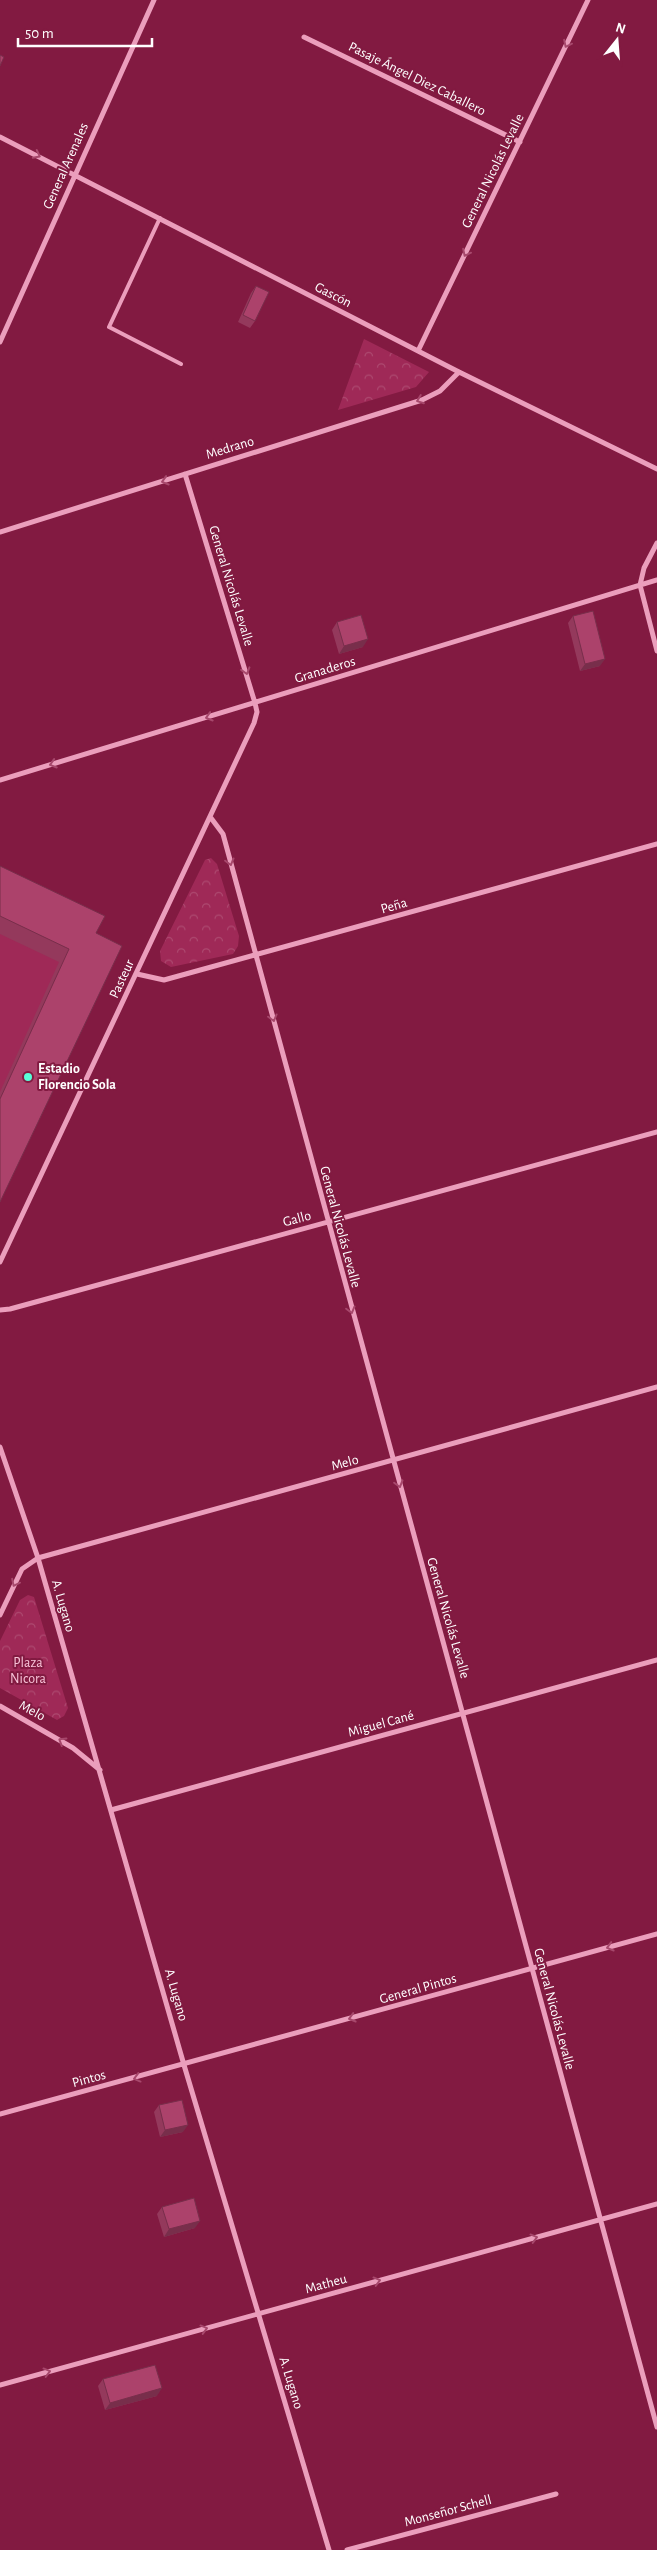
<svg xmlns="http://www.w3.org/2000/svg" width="657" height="2550" font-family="'Alegreya Sans',sans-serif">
  <defs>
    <pattern id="forest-crowns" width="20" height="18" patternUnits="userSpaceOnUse" patternTransform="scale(1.25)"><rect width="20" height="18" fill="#9f2957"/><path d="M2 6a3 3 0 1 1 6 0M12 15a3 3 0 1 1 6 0" fill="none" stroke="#ad4970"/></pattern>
  </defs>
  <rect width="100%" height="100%" fill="#821a41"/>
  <path fill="url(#forest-crowns)" d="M364,339L429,372L416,387L338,410Z
    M211,858L217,864L239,936L238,946L233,954L171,967L161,961L160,951L205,860Z
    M28,1595L34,1597L68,1708L64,1716L57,1720L0,1688V1641L20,1600Z"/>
  <path fill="#9f2957" d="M0,884L95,930L0,1195Z"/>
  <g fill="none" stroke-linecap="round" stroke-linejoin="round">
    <path stroke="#eb9ebc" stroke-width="4" d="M160,218L109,327L181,364"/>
    <path stroke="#eb9ebc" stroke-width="5" d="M304,37L520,142
      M0,137L459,372L657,469
      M0,342L154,0
      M418,351L588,0
      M0,532L422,400L440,391L459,372
      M657,543L644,568L640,585L657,651
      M0,780L657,580
      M211,818L223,834L657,2427
      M137,974L164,980L657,844
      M0,1262L254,723L257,712L255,703L185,474
      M0,1310L10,1309L657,1132
      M0,1447L38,1558L184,2065L329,2550
      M0,1615L22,1569L38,1558L657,1387
      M0,1706L73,1748L100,1770
      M111,1810L657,1660
      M0,2114L657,1934
      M0,2385L657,2204
      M347,2550L556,2494"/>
  </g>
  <path fill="#94395c" d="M256,286L255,321L250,328L238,322L251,293Z
    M573,616L600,666L580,671L568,623Z
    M337,622L363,647L339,654L332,630Z
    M0,866L96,933L0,1202V1092L59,962L0,934Z
    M159,2105L183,2132L160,2137L154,2112Z
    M162,2207L195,2228L164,2237L157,2214Z
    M103,2379L157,2396L105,2410L98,2386Z"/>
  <path fill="#782e4b" d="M368,639L363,647L339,654L344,646Z
    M605,659L600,666L580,671L585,664Z
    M188,2125L183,2132L160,2137L165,2130Z
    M200,2221L195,2228L164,2237L169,2229Z
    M162,2388L157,2396L105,2410L110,2403Z"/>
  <path fill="#ac426b" stroke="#782e4b" d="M0,55L4,57L0,66Z
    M256,286L269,292L255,321L243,315Z
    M593,611L605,659L585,664L573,616Z
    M361,615L368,639L344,646L337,622Z
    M0,866L105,916L96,933L122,946L0,1202V1099L69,949L0,916Z
    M182,2100L188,2125L165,2130L159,2105Z
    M194,2198L200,2221L169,2229L162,2207Z
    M155,2365L162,2388L110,2403L103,2379Z"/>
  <defs><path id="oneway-chevron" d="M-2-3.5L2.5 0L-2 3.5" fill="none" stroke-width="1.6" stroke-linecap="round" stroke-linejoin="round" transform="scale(1.25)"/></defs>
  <g stroke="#a7486c">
    <use href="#oneway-chevron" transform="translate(567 44) rotate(116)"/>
    <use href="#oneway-chevron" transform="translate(37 155) rotate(27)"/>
    <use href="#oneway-chevron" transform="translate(466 253) rotate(116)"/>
    <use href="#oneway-chevron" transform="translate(420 400) rotate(159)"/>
    <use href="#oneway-chevron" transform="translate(165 481) rotate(163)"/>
    <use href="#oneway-chevron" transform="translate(246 671) rotate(73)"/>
    <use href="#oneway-chevron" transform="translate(209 717) rotate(163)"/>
    <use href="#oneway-chevron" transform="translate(53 764) rotate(163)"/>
    <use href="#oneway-chevron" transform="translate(230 862) rotate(75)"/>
    <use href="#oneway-chevron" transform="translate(273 1018) rotate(75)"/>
    <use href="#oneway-chevron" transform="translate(351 1310) rotate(75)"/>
    <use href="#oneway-chevron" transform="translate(399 1484) rotate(74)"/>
    <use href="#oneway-chevron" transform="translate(15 1583) rotate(116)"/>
    <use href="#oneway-chevron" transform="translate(62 1741) rotate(-148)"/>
    <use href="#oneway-chevron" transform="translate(610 1947) rotate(164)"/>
    <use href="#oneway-chevron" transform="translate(352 2018) rotate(164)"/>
    <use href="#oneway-chevron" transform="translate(137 2078) rotate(165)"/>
    <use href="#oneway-chevron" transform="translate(534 2238) rotate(-15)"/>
    <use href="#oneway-chevron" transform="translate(377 2281) rotate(-15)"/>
    <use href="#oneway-chevron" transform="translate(204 2329) rotate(-15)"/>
    <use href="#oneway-chevron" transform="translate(47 2372) rotate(-15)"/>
  </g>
  <circle fill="#59fed8" stroke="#821a41" stroke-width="2" cx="28" cy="1077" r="5"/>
  <g text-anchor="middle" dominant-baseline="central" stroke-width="4" stroke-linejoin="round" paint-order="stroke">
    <g font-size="14" fill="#fff" stroke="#821a41">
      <text transform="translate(417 79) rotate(26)">Pasaje Ángel Diez Caballero</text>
      <text transform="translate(66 166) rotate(-66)">General Arenales</text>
      <text transform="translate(493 171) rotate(-64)">General Nicolás Levalle</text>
      <text transform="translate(333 295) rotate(27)">Gascón</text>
      <text transform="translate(230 448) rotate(-17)">Medrano</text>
      <text transform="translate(231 586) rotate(73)">General Nicolás Levalle</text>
      <text transform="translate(325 670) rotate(-17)">Granaderos</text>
      <text transform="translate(394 906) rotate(-16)">Peña</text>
      <text transform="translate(122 979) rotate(-65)">Pasteur</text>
      <text transform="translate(297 1219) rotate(-15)">Gallo</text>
      <text transform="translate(340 1227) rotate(75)">General Nicolás Levalle</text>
      <text transform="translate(345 1463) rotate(-15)">Melo</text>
      <text transform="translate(63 1606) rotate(74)">A. Lugano</text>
      <text transform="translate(448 1618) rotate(74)">General Nicolás Levalle</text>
      <text transform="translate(32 1711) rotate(28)">Melo</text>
      <text transform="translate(381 1724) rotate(-15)">Miguel Cané</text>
      <text transform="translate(418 1989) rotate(-16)">General Pintos</text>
      <text transform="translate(176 1995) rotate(74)">A. Lugano</text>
      <text transform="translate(554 2009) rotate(75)">General Nicolás Levalle</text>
      <text transform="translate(89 2079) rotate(-15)">Pintos</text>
      <text transform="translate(326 2284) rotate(-15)">Matheu</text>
      <text transform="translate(291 2383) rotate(73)">A. Lugano</text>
      <text transform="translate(448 2511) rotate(-15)">Monseñor Schell</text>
    </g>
    <g font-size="14" font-weight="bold" fill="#fff" stroke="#821a41" text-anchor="start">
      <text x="38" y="1069">Estadio<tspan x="38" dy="16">Florencio Sola</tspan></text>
    </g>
    <g font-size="14" fill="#f8c3d8" stroke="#821a41">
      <text x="28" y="1663">Plaza<tspan x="28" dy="16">Nicora</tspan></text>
    </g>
  </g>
  <g transform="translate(617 40) rotate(17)" stroke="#821a41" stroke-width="4" paint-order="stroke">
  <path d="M0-4L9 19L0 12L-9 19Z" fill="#ffffff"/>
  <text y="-8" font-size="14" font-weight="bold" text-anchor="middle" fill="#ffffff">N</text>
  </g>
  <path d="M18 38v8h134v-8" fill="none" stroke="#ffffff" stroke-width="2.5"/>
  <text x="25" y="38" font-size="15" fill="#ffffff" stroke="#821a41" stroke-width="4" paint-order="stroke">50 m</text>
</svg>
